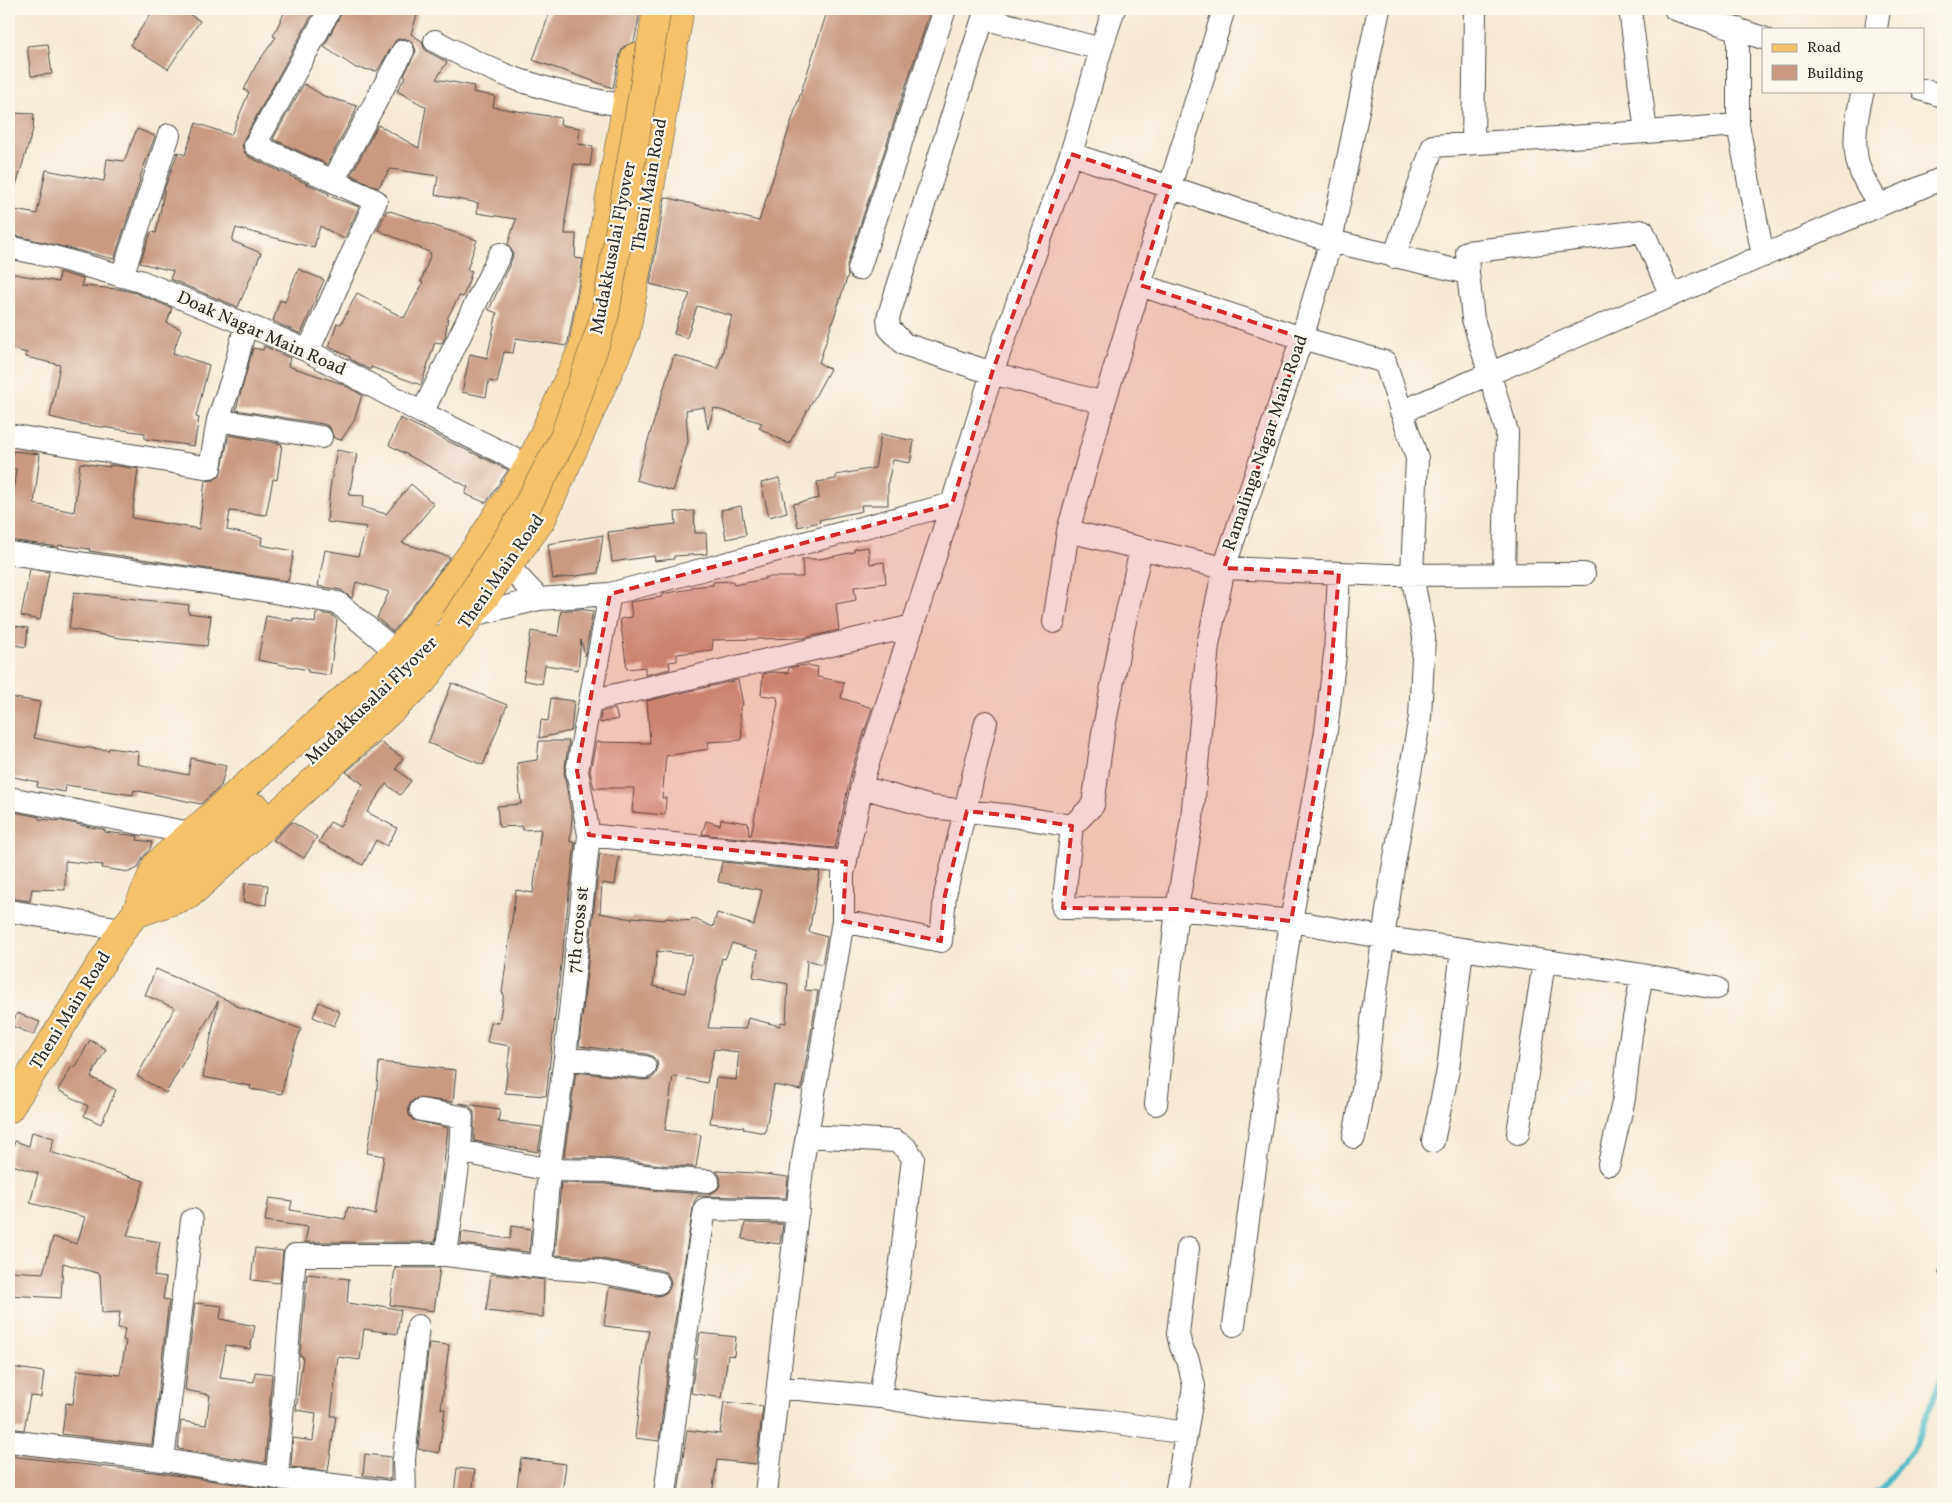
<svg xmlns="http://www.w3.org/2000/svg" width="1952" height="1503" font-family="Vollkorn,serif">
  <rect width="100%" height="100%" fill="#fbf7ec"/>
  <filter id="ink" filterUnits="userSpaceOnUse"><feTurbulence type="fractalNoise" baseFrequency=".02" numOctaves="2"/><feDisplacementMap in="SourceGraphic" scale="10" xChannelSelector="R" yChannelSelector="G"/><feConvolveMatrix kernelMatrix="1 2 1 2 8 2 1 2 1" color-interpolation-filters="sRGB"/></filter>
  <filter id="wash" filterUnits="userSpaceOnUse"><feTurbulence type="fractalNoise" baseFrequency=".0096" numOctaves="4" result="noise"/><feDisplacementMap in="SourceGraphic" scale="20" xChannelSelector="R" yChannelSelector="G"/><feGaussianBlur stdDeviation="1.12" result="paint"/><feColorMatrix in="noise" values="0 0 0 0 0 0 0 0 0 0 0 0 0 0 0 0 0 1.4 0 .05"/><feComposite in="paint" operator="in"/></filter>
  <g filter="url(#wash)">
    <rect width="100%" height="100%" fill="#f6e9d4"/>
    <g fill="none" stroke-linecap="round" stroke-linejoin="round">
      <path stroke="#4dbbc5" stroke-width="5.5" d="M1869,1494L1881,1490L1916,1444L1943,1371"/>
    </g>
    <g id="blocks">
      <path fill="#c99980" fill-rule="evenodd" d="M154,9H181L200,21L168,69L130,45Z
        M286,9H315L244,139L242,145L244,152L249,157L329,194V196L359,207L344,239L320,226L314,248L236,228L232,241L261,253L238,307L170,279L173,271L140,263L151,232L156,233L165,187L178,152L185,155L196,123L231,135L249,92L244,90L256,65L276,37L273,36Z
        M343,9H419L411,34L422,41L424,48L428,52L447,62L436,79L474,86L473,92L495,96L493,107L561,118L560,125L580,128L578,144L593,146L590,166L574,164L565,221L566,222L565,234H576L575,258L583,259L568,342L566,346L516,338L513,353L504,352L497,383L489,381L486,397L462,392L470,354L487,358L497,313L489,310L512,259L513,253L508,244L516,219L477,213L478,203L435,195L438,176L390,169L378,188L351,175L378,125L419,148L426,107L397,91L406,76H404L416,51L414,45L410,40L403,38L396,40L377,71L356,68L324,47Z
        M551,9H641L634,42L623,47L620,54L613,88L533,60Z
        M828,9H931L847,265L848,275L819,363L830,369L789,444L759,428L762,423L714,408L708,429L704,407L686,410L688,442L673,491L636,480L674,355L718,369L732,316L697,306L687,338L674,334L678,320L690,294L650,284L665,197L759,221Z
        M48,44L52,74L31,76L27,46Z
        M304,84L324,96L357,106L354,114L327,164L273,139Z
        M11,113L34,114L33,129L12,199H9Z
        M137,129L155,136L139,180H140L114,259L9,234V209L37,214L46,170L104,181L107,159L124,161Z
        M387,210L477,240L467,270L472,271L463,297L459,296L448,317L445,337L442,343L435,342L421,385L371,367L370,370L350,359V357L329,347L337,323L341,324L357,293L404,318L423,283L421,282L431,253L378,230Z
        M298,269L324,280L301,334L273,321L280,300L285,302Z
        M59,272L83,279L81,286L119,289L136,293L172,308L167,323L181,329L173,353L209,365L196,417L199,418L194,446L145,439V433L80,424L50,417L60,365L26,357L27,353L9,348V273L58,282Z
        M264,346L290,358L288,366L340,383L362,395L354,421L341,440L334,438L330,427L323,424L236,410L253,348L263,350Z
        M400,418L508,470L486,503L465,494L468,487L389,445Z
        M881,434L914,441L910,463L893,460L888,482V505H861L862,511L819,520L820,522L798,527L793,504L819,498L817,482L836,479V475L875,468Z
        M229,435L282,444L277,480L273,479L266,515L230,511L227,530L262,537L261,545L294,551L288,581L89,551L90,549L59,545V547L9,540V502L12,503L16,469L11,468L13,451L40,454L34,504L74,512L80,463L110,467V465L138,469L132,518L199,529L205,481L214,480L220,476Z
        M337,450L357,454L349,495L364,496L362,507L386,514L411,484L434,504L402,543L450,557L393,632L377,618L389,592L356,582L352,598L341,590L318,586L325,550L358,556L367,527L327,522L330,488Z
        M779,478L787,512L769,517L761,483Z
        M741,506L746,535L726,539L721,510Z
        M694,511L695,533H706L707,554L674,556V559L655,561L654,556L612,562L608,532L676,524L675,512Z
        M603,535L598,573L553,579L548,544Z
        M868,547L870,564L884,562L886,583L854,587L856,600L836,604L839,630L804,638L713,640L712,650L677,654V661L669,662L670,669L645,675V667L627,669L620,619L632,617L630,602L662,597L661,594L691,589V587L713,585V582L733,581L734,585L765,579V577H803L802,559H820L854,552V549Z
        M30,569L49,572L40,620L21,616Z
        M74,592L189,605L188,613L211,616L207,646L120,638L69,629Z
        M580,609L593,611L585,656L581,640L578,670L545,665L542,684L523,680L531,631L558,636L561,611Z
        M316,613L332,615L337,620L330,675L308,672V670L258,660L266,616L293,621V618L315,623Z
        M9,625L28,628L26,647L9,644Z
        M806,665L818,667L817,677L844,682L841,698L872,708L852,769L835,848L702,834L706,821L720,825L721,819L748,823L749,835H751L778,703L777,697L761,695L763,674L775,672L788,673L789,668Z
        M738,680L743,705L740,706L742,740L708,742L709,749L666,756L662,798H666L665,815L632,812L634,788H594L590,771L596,742L650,743L647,701Z
        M452,683L507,705L483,765L428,743Z
        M9,697L40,702L34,738L80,747L109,750V748L139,752L138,764L188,775L191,758L226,766L221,786L201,804L134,790L133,795L66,785L65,792L37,787L38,782L9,776Z
        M551,698L574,701L571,731L539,738L541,720L548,721Z
        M615,709L618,719L600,723L601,712Z
        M539,741H569L564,773L572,817L570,842H575L546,1096L505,1093L510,1046L487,1042L491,1022L499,1023L504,993H502L516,890L533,893L541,829L523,830L522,826L499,827L497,806L521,804L517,763L537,760Z
        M380,742L403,758L396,769L411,781L400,795L386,784L367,812L397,828L387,846L376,840L363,865L319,842L330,822L340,827L363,784L346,772Z
        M9,811L39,817V819L61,821L105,830V832L138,836L137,840L152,842L150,849L143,857L138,868L129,872L102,868L103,865L65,861V890L32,889L30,901L9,898Z
        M292,822L317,837L304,858L273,840Z
        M600,854L619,857L615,885L602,883L600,913L632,919V917L665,920L666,918L691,921L692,918L713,927L717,913L754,925L762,890L718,882L722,862L820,872L809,932L827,937L822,964L807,960L805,990L818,991L801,1090L774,1085L765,1133L743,1129L744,1127L710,1123L716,1078L736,1080L739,1052L714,1049L707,1083L673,1076L665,1130L701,1135L696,1167L661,1165L609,1158L564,1157L576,1072L644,1080L651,1079L655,1075L658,1069L657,1061L653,1057L647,1054L579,1046ZM732,943L758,951L753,977L788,984L786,1023L781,1022L780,1026L748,1018L745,1029L708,1028L722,958L725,959ZM657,951L692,955L685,993L653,986Z
        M245,883L268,885L266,905L243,902Z
        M156,969L234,1003V1005L301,1029L286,1070L282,1094L250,1089L251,1086L203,1077L218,1001L166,1093L137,1076L175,1008L145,995Z
        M319,1002L340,1012L334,1026L313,1017Z
        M17,1013L40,1022L34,1035L12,1026Z
        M90,1040L106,1049L91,1077L116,1090L101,1124L84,1116L88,1106L58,1090L72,1066L75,1068Z
        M379,1062L456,1070L453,1102L417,1098L411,1102L408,1108L409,1115L413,1120L448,1128L435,1242H305L308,1227L265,1221L269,1198L292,1201L290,1210L345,1219L348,1207L375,1215L384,1156L367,1153L376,1099Z
        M459,1103L500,1109L498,1122L542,1127L538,1152L474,1141V1112L470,1106Z
        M32,1132L54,1138L50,1152L144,1181L127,1236L160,1242L154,1276L166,1278L163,1299L169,1300L152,1445L62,1434L66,1403L73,1404L77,1370L120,1375L126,1341L123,1340L125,1329L118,1328L120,1312L102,1313L100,1274L63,1263L61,1298L9,1295V1271L43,1273L53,1237L77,1244L85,1217L30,1203L38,1173L9,1164V1162L15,1141L29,1146Z
        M716,1171L755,1173L788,1177L786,1198L698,1196L694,1202L670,1353L659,1441L635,1438L645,1350L649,1331L604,1326L609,1287L656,1296L662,1295L668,1291L671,1285L670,1279L667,1273L660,1270L597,1258L555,1255L561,1183L606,1184L659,1191L708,1194L714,1192L719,1188L721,1181L720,1176Z
        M745,1223L783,1224L780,1244L742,1239Z
        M512,1226L531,1229L529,1252L461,1244L462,1232L510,1239Z
        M255,1248L283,1251L280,1283L251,1280Z
        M395,1268H440L434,1311L390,1305Z
        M307,1274L349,1279L347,1303L376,1307V1305L401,1310L397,1334L364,1329L360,1360L338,1357L331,1416H336L328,1471L291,1467L293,1438L313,1441L316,1413L296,1410L303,1356H300Z
        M491,1274L544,1280L543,1317L486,1311Z
        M195,1303L222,1306L220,1319L255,1326L250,1349L226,1345L220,1378L254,1382L255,1372L272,1374L265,1463L178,1449L181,1421L206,1425L210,1395L185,1390Z
        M700,1333L736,1337L734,1356L728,1355L722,1398L691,1393Z
        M429,1343L449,1345L441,1409H445L439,1453L418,1449Z
        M9,1367L44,1372L41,1397L30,1396L24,1430L9,1428V1409L12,1393H9Z
        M724,1402L763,1406L756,1464L717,1460L712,1494H678L687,1430L720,1434Z
        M365,1454L391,1457V1479L363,1475Z
        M9,1456L161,1473L301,1494H180L165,1492V1494H45L9,1488Z
        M521,1458L566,1464L562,1494H516Z
        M457,1468L475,1470L472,1494H454Z"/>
    </g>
  </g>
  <g filter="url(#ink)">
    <use href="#blocks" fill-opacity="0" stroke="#494844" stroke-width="1"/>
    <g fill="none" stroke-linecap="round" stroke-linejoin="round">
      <defs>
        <path id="minor" d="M986,9L888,318L889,328L904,344L992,373L1104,403L1068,531L1224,568L1302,338L1331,241L1379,9
          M1675,9L1763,38
          M983,18L1101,49
          M1738,29V125L1763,256
          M1876,29L1879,9
          M435,41C463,56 492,71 522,81C556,92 591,100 626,106
          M1923,90L1943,96
          M1863,91C1856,117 1850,150 1862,175C1867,186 1874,196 1879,205
          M1646,132L1738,125
          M1473,143L1475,9
          M1071,154L1331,241L1468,273L1473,319L1507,432L1504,574
          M333,181L403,51
          M9,247L54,257L140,281L274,336L308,351L422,413L529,466
          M1394,257L1433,146L1646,132L1630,9
          M859,269L945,9
          M1468,273L1467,252L1643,231L1671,296
          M122,276L169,135
          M1140,285L1302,338L1385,362L1417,458L1412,575L1424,637L1420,717L1392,875L1373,1012L1367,1067L1354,1137
          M308,351L376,201L255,145L330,9
          M1104,403L1224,9
          M1401,412L1943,178
          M422,413L500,254
          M218,420L232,379L246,324
          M9,435L210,468L218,420L321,437
          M9,553L250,588L338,603L397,652
          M508,566L539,599
          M472,615L539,599L610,594L952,504
          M1054,622L1068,531
          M590,701L913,626
          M862,787L931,807L1012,816L1072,826L1063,908L1177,909L1291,921L1399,940L1642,975L1716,988
          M9,798L190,833
          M1072,826L1093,805L1103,733L1121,639L1141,549
          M589,835L846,862
          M9,911L123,929
          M843,921L941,941L945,895L986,722
          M565,1058L645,1067
          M1156,1104L1177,909L1192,819L1208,645L1224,568L1388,575L1584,574
          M421,1110L462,1117L460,1151L446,1255
          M1518,1133L1544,962
          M807,1136L895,1141L905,1147L913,1158L899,1279L880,1397
          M1433,1141L1448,1070L1462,949
          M460,1151L549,1170L607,1171L660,1178L708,1181
          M1609,1164L1624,1098L1631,1035L1642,975
          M541,1267L549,1170L565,1058L589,835L577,771L610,594
          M1234,1325L1259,1138L1291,921L1326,731L1335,654L1339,573
          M778,1387L880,1397L939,1407L1104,1421L1186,1433
          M9,1441L163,1460L277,1478L295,1255H446L541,1267L595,1271L658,1283
          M163,1460L192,1220
          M277,1478L405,1494L404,1459L418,1326
          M665,1494L683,1355L705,1209L798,1211
          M766,1494L803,1159L843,921V874L865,772L952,504L992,373L1071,154L1101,49L1114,9
          M1176,1494L1194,1386L1188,1360L1181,1347L1178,1334L1188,1248"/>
        <path id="major" d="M372,704L437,639
          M146,904L257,808
          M135,914L189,895L423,681L541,521L626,333L680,9
          M9,1109L123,929L135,914L157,864L397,652L476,548L529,466L583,347L635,57"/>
      </defs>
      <use href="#minor" stroke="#494844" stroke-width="24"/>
      <use href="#major" stroke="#494844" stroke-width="29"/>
      <path stroke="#494844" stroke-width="3" stroke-dasharray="4 4" stroke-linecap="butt" d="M1943,1254L1940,1272L1943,1285"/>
      <use href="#minor" stroke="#fff" stroke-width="22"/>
      <use href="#major" stroke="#f4c26a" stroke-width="28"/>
      <defs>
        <path id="major-bridge" d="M454,622L520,519L564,437L605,315L657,9"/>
      </defs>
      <use href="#major-bridge" stroke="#494844" stroke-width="29" stroke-linecap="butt"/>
      <use href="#major-bridge" stroke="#f4c26a" stroke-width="28"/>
    </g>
  </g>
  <path fill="#d62828" fill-opacity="0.2" stroke="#d62828" stroke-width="4" stroke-dasharray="10 6" stroke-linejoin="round" d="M1071,154L1170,187L1140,285L1302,338L1224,568L1339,573L1326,731L1291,921L1177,909L1063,908L1072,826L1012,816L967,811L945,895L941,941L843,921L846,862L589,835L577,771L610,594L952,504L992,373Z"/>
  <g text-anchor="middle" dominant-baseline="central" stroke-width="4.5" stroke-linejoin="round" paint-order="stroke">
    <g font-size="18" fill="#2b2b2b" stroke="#fbf7ec">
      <text transform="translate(650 185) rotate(-80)">Theni Main Road</text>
      <text transform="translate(614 248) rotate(-79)">Mudakkusalai Flyover</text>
      <text transform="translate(261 334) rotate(24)">Doak Nagar Main Road</text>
      <text transform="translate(1266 443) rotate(-71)">Ramalinga Nagar Main Road</text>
      <text transform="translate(502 572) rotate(-55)">Theni Main Road</text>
      <text transform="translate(372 701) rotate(-44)">Mudakkusalai Flyover</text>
      <text transform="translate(579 930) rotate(-84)">7th cross st</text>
      <text transform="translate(71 1011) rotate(-58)">Theni Main Road</text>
    </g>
  </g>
  <rect width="1952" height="1503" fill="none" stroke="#fbf7ec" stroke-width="30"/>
  <rect x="1762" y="28" width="162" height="65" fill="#fbf7ec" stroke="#a8a59f"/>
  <rect x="1772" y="44" width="25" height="8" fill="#f4c26a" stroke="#a8a59f"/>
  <text x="1807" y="52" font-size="15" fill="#2b2b2b">Road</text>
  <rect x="1772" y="65" width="25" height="15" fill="#c99980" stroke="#a8a59f"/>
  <text x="1807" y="78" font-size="15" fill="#2b2b2b">Building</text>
</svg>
